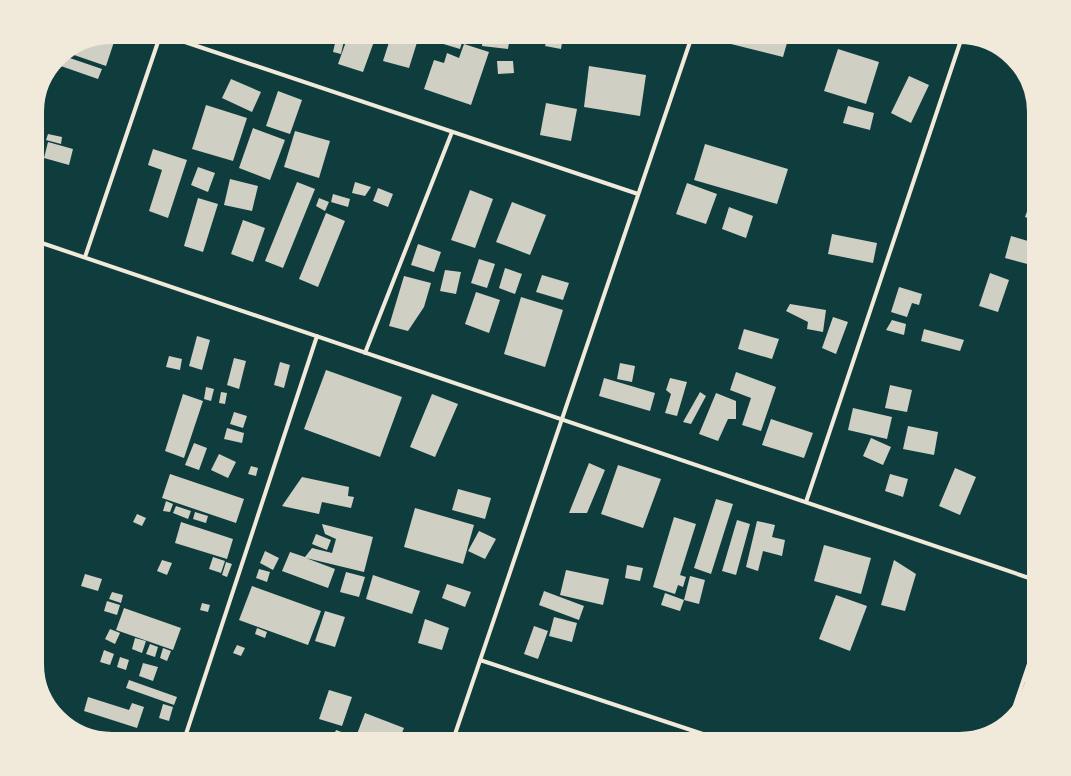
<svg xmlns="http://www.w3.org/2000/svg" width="1071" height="776" font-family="Jost,sans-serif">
  <rect width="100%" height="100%" fill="#0f3d3e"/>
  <path fill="#cfcfc3" d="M112,36H116L106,66L74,55L76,50Z
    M249,36H267L265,41Z
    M295,36H307L305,40Z
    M326,36H345L341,54L333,52L336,39Z
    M348,36H376L363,72L338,64Z
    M391,36H419L409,68L383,61Z
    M428,36H464L460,49L427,39Z
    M483,36H510L508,49L482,46Z
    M548,36H563L561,49L545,46Z
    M634,36H658L655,44Z
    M733,36H789L783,57L731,44Z
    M464,44L489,52L471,105L424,89L434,60L444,63L447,53L459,58Z
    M838,49L879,62L866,104L824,91Z
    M61,55L102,69L98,79L55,64Z
    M497,61H513L514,73L498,74Z
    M589,66L646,75L640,116L584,107Z
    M909,76L929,85L911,123L891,113Z
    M231,79L261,92L252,112L222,98Z
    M278,91L302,100L290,134L266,126Z
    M38,101L40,102L36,111V107Z
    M546,103L577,109L571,141L540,135Z
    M206,105L247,118L233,161L192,149Z
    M848,106L874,113L870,130L843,123Z
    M253,128L285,140L270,180L239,168Z
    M295,131L330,141L319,178L284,167Z
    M48,134L62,137L61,144L46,140Z
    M48,142L73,149L69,165L44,158Z
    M705,144L788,169L777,204L694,180Z
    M153,149L187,160L168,218L149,211L162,170L148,165Z
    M198,167L215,173L208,192L191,185Z
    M230,179L258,186L252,211L224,205Z
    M297,182L315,189L283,268L265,261Z
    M355,182L371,187L365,196L352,193Z
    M687,183L717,194L706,224L676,214Z
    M378,188L393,194L388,207L373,201Z
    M470,190L493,199L475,248L451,240Z
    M1035,190V221L1025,217Z
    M333,194L350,199L348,207L331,202Z
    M198,198L218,204L203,252L184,246Z
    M319,198L329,202L325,211L316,206Z
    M512,202L546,215L530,255L496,242Z
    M729,207L753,216L746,238L722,229Z
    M326,213L345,221L318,287L299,279Z
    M243,220L265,228L253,262L231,254Z
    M832,234L877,243L873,263L828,254Z
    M1011,236L1035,243V266L1005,258Z
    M418,244L441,252L434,272L411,265Z
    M479,259L495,264L487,288L471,283Z
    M505,268L522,274L515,294L499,288Z
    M445,270L461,272L456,294L440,291Z
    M990,273L1009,280L998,312L979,306Z
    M542,275L569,283L563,300L536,292Z
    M404,276L431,283L424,307L408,331L389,326Z
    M899,287L922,294L919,305L912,303L907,317L891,312Z
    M476,292L500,300L489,333L465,324Z
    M521,297L563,310L545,367L504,354Z
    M790,304L826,310L823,332L807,329L808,322L786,311Z
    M833,317L848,322L836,354L822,348Z
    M892,320L906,324L904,335L886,330Z
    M744,329L779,339L772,359L738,349Z
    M924,329L964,340L960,351L921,341Z
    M197,336L210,340L202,370L189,366Z
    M169,356L182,359L180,370L166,367Z
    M234,358L246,361L239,389L227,385Z
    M280,362L290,365L284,388L274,385Z
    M620,363L635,366L632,382L617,379Z
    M326,370L402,397L380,457L304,429Z
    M736,372L776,387L761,431L742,425L751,398L730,390Z
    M604,378L655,393L650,411L599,396Z
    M670,378L687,382L677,416L665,413L671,394L666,390Z
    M890,385L912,390L907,412L885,408Z
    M206,387L214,389L211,401L204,399Z
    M221,392L227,393L225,404L219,403Z
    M700,392L706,396L691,424L683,422Z
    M716,393L736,401V419H728L718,441L699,434Z
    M183,394L203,401L184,458L165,451Z
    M432,394L458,404L435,457L410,447Z
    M853,408L892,417L887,439L848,430Z
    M234,412L247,416L243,428L230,424Z
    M771,419L813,433L804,458L762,445Z
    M908,426L938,432L934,455L903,449Z
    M227,428L244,433L242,443L224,439Z
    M871,438L891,447L883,465L863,456Z
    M194,443L207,448L199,470L185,465Z
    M219,454L236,462L228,478L211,470Z
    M589,463L605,470L587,513H569Z
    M618,465L661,479L643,528L601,514Z
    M251,466L258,468L256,476L248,474Z
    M955,468L976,477L960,515L939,506Z
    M170,474L244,499L236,523L162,498Z
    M890,474L908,479L903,497L885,491Z
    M302,477L349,487L348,496L354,497L351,508L322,502L319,514L282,506Z
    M458,489L491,498L485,519L452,510Z
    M716,499L733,504L711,574L694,568Z
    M166,501L173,504L170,512L163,511Z
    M176,506L191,511L188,519L173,513Z
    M415,508L474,525L463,564L404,547Z
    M195,512L208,516L206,523L193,519Z
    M137,514L146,518L142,526L133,522Z
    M674,517L696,524L680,575L686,577L683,587L678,585L675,594L653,587Z
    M737,520L750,524L736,575L722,571Z
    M757,521L775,525L772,537L785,540L782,556L763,551L758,571L746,567Z
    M181,522L233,539L227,559L175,543Z
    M322,524L373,537L364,572L306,558L335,569L328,588L282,571L290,552L305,557L312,548L332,553L336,539L325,534Z
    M479,531L496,539L485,559L468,551Z
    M316,534L331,540L327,550L312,544Z
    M824,545L871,558L861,594L814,581Z
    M265,551L279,558L273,570L260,563Z
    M213,557L225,561L221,573L209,569Z
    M162,560L172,563L167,575L157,571Z
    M894,560L916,574L905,611L881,605Z
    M226,562L232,564L227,577L222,575Z
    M627,565L643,568L640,581L625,578Z
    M259,569L270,572L267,582L256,578Z
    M566,570L609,579L603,605L560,595Z
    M346,572L365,577L359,597L340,592Z
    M85,574L102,579L98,591L81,586Z
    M373,575L420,591L412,614L366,599Z
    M690,576L705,580L699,604L684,600Z
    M447,584L471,592L465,607L442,598Z
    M252,586L321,611L308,645L239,620Z
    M544,591L584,606L579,620L539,605Z
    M112,592L123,595L121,603L109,599Z
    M665,593L684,600L680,611L661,605Z
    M836,595L867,606L850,651L819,639Z
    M107,601L120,605L117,615L104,611Z
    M202,603L210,605L208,612L200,610Z
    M124,608L181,628L173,650L116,630Z
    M325,611L345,617L335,647L315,641Z
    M554,617L577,623L572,642L549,636Z
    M425,619L449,628L442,650L418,643Z
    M534,626L548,631L538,659L524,654Z
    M257,628L267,632L265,638L255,634Z
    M110,629L120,633L115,644L105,639Z
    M135,638L146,641L142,653L132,649Z
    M150,644L158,647L155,657L146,654Z
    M237,645L245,648L241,656L233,653Z
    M163,648L171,651L167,661L160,658Z
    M104,650L114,654L110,665L100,662Z
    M120,657L129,660L126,670L117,667Z
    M143,663L158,667L153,681L139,676Z
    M129,680L177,697L174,705L126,688Z
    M329,690L352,697L342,726L319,719Z
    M88,697L129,710L132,703L144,707L137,728L84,711Z
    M163,704L173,707L169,721L159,718Z
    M365,713L404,728L399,740H374L357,734Z
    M336,730L363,740H332Z"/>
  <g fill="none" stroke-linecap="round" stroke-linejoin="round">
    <path stroke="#f1e9da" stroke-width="4" d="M167,36L638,194
      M36,241L1035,580
      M85,257L160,36
      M365,353L452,132
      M806,502L962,37
      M480,660L721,740
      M1011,717L1035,646
      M184,740L317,336
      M453,740L692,36"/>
  </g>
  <path d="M0 0H1071V776H0ZM112 43H959A69 69 0 0 1 1028 112V664A69 69 0 0 1 959 733H112A69 69 0 0 1 43 664V112A69 69 0 0 1 112 43Z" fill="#f1e9da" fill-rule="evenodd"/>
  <path fill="none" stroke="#f1e9da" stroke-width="2" d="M112 43H959A69 69 0 0 1 1028 112V664A69 69 0 0 1 959 733H112A69 69 0 0 1 43 664V112A69 69 0 0 1 112 43Z"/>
</svg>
